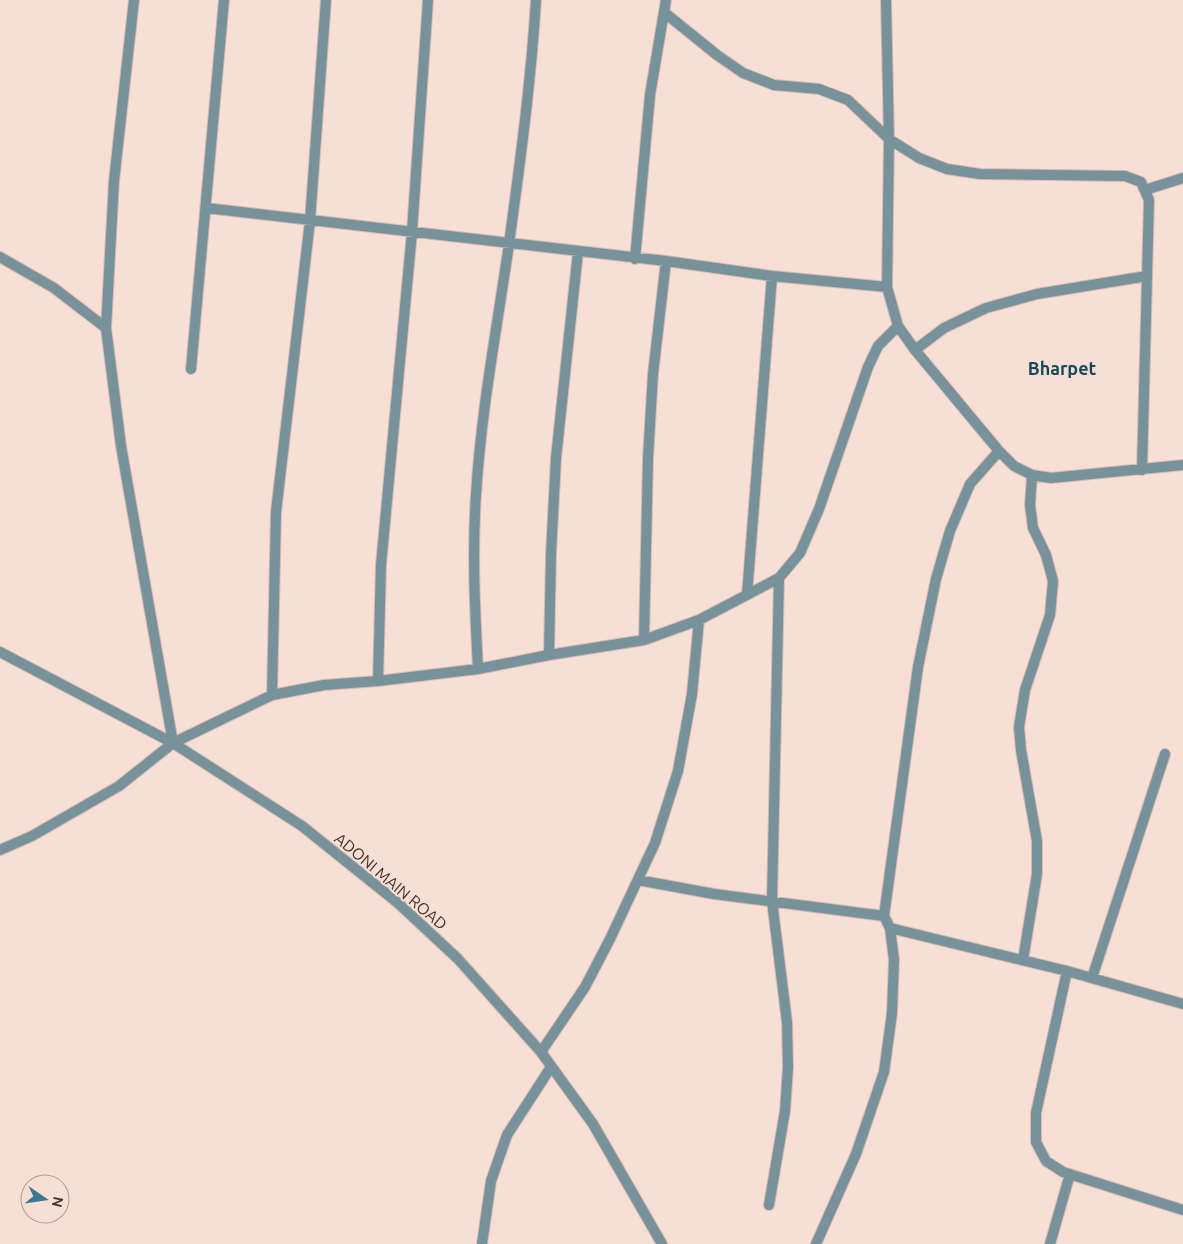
<svg xmlns="http://www.w3.org/2000/svg" width="1183" height="1244" font-family="Ubuntu,sans-serif">
  <rect width="100%" height="100%" fill="#f7dfd5"/>
  <g fill="none" stroke-linecap="round" stroke-linejoin="round">
    <defs>
      <path id="minor" d="M886,0L889,139L887,287L898,326L915,350L999,451L1014,466L1032,475L1051,478L1183,465
        M665,13L717,55L743,73L774,85L819,89L848,100L889,139L919,158L947,169L980,174L1125,176L1141,182L1149,200L1142,470
        M1145,190L1183,178
        M206,208L666,261L772,276L887,287
        M0,257L54,288L106,328
        M635,259L650,95L666,0
        M915,350L944,328L986,308L1037,294L1147,276
        M191,369L224,0
        M747,595L772,276
        M644,640L648,458L653,374L666,261
        M549,655L551,554L556,458L578,252
        M478,669C475,611 472,553 476,495C481,411 497,328 509,244C520,163 531,82 536,0
        M378,681L381,565L412,232L428,0
        M272,695L276,512L310,221L326,0
        M173,743L272,695L324,685L378,681L478,669L549,655L644,640L699,620L779,578L800,553L819,509L868,367L878,346L898,326
        M638,880L714,894L884,916
        M890,928L1067,971L1183,1004
        M1023,960L1037,874V841L1021,750L1019,727L1025,690L1050,615L1053,581L1046,555L1033,528L1030,505L1032,475
        M1067,971L1036,1113V1142L1046,1161L1063,1172L1183,1210
        M1092,978L1165,754
        M541,1052L585,987L610,939L655,843L678,771L692,694L699,620
        M769,1205L785,1111L788,1067L787,1022L772,901L779,578
        M482,1244L491,1181L507,1135L551,1067
        M816,1244L856,1154L884,1072L892,1013L894,960L890,928L884,916L918,667L936,579L950,531L970,484L999,451
        M1050,1244L1070,1174"/>
      <path id="tertiary" d="M0,652L173,743L302,826L398,903L458,959L541,1052L593,1124L662,1244
        M0,850L32,836L119,786L173,743L121,446L106,328L114,181L134,0"/>
    </defs>
    <use href="#minor" stroke="#d4bcb2" stroke-width="12"/>
    <use href="#tertiary" stroke="#d4bcb2" stroke-width="12"/>
    <use href="#minor" stroke="#78929c" stroke-width="10"/>
    <use href="#tertiary" stroke="#78929c" stroke-width="10"/>
  </g>
  <g text-anchor="middle" dominant-baseline="central" stroke-width="4" stroke-linejoin="round" paint-order="stroke">
    <g font-size="16" fill="#483127" stroke="#f7dfd5">
      <text transform="translate(391 881) rotate(40)">ADONI MAIN ROAD</text>
    </g>
    <g font-size="18" font-weight="bold" fill="#154859" stroke="#f7dfd5">
      <text x="1062" y="368">Bharpet</text>
    </g>
  </g>
  <g transform="translate(45 1199) rotate(103)"><circle r="24" fill="#f7dfd5" stroke="#b1998f"/>
  <path d="M0-4L9 19L0 12L-9 19Z" fill="#3b798f"/>
  <text y="-8" font-size="14" font-weight="bold" text-anchor="middle" fill="#483127">N</text>
  </g>
</svg>
